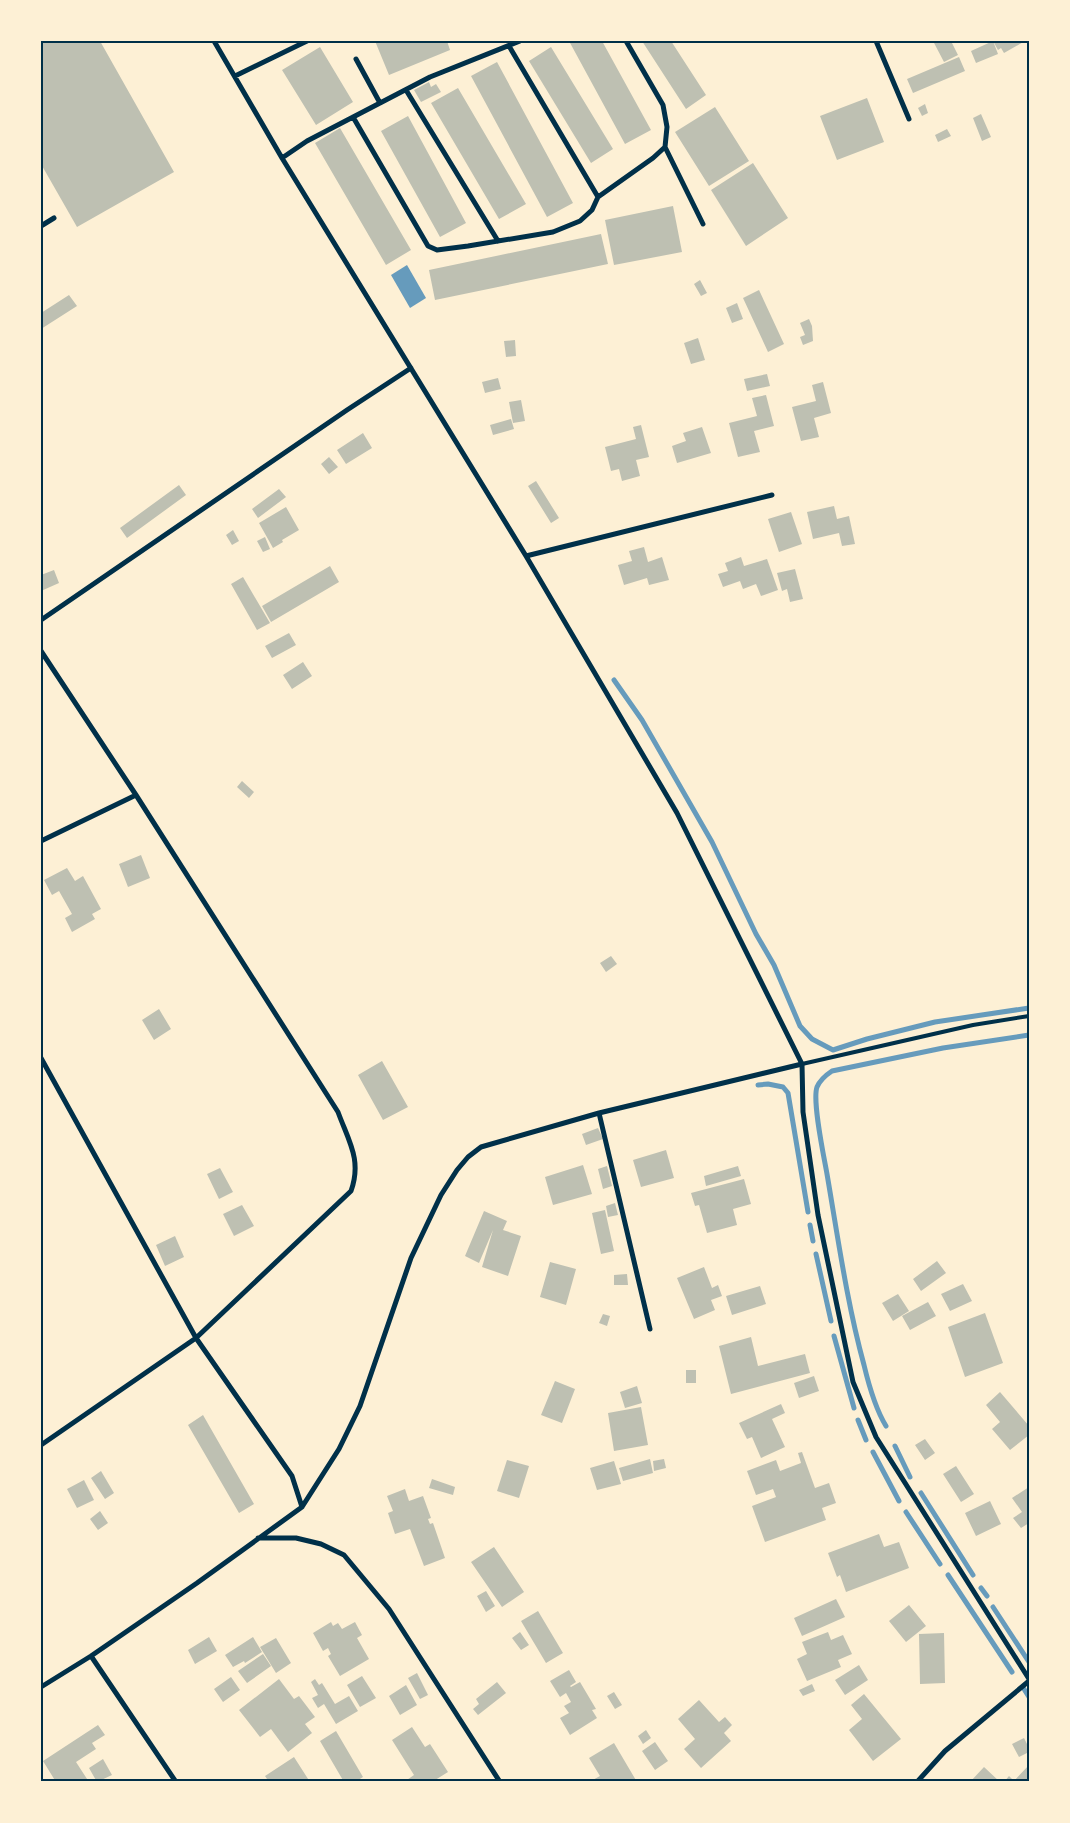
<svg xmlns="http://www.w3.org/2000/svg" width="1070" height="1823" font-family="'Noto Sans',sans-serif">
  <rect width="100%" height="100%" fill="#fdf0d5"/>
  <path fill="#669bbc" d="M407,265L426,298L410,308L391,275Z"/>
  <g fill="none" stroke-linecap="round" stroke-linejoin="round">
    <path stroke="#669bbc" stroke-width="5" d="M614,680L642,720L712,842L756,934L774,965L800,1026L812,1039L833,1050L867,1039L935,1022L1029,1008
      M758,1085L768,1084L783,1087L788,1093L808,1212
      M810,1225L813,1241
      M816,1254L831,1321
      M834,1336L854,1408
      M858,1420L866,1440
      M886,1426C875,1408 869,1386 864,1365C847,1303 838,1238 827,1174C824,1157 812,1101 817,1087C820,1080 826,1075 832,1071L943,1048L1029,1035
      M895,1446L910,1477
      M873,1452L899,1501
      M921,1493L973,1575
      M906,1512L940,1564
      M948,1575L1012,1672
      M981,1588L987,1596
      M993,1607L1029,1662
      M1024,1689L1029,1697"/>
  </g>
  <path fill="#bec0b2" d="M41,41H100L174,172L77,227L41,164Z
    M375,41H447L450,50L389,75Z
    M569,41H602L651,130L625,144Z
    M642,41H671L706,95L686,109Z
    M933,41H951L958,55L944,62Z
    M993,41H1025L1004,53L1001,48L998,50Z
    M993,41L998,54L976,63L971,51Z
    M320,47L353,102L316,125L282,70Z
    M551,47L613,149L591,163L529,61Z
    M959,57L965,71L913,93L907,79Z
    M497,62L573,203L547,217L471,76Z
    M429,82L431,87L436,84L441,92L421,102L414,90Z
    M458,88L526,204L499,219L431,103Z
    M867,98L884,142L837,160L820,116Z
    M925,104L928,113L922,116L918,108Z
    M715,107L749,161L709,186L675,132Z
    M981,114L991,137L982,141L973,118Z
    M408,116L466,223L440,237L381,131Z
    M340,128L411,250L386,265L315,143Z
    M947,129L951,136L938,142L935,135Z
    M753,163L788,218L746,246L711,190Z
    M673,206L682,252L614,265L605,220Z
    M601,234L608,264L435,300L429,270Z
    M700,280L707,293L701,296L694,284Z
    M759,290L784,344L768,352L743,298Z
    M69,295L77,306L41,329V313Z
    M737,303L743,319L732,323L726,308Z
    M809,319L812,326L813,341L803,345L800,337L805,335L800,323Z
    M698,338L705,360L691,364L684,343Z
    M515,340L516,356L506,357L504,341Z
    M767,374L770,386L747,391L744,379Z
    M498,378L501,389L485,393L482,382Z
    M823,382L831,413L814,418L819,437L801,441L792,407L816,401L812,385Z
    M766,395L774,426L754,431L760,452L738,457L729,423L757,416L752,398Z
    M521,400L525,421L513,423L509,402Z
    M511,419L514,429L493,435L490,425Z
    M641,425L649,457L636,460L640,476L622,481L619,469L611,471L605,447L636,439L633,427Z
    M702,427L711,453L677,463L672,446L686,441L683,433Z
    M363,433L372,448L346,464L337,450Z
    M329,457L338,467L329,474L321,464Z
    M536,481L559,518L551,523L528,486Z
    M179,485L186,495L127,538L120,528Z
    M279,489L286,497L258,518L252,509Z
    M834,506L837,519L849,516L855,544L842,546L839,533L813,539L807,512Z
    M286,507L299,530L282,540L283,542L273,548L259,523Z
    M791,512L802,544L779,552L768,519Z
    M233,530L239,541L232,545L226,535Z
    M265,537L270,549L263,552L257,541Z
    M644,547L648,562L662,557L669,580L649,585L647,578L624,585L618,565L632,561L629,551Z
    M741,557L744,566L767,559L778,590L761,596L756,584L743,589L740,581L723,587L718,574L728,571L725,563Z
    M330,566L339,582L271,622L262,606Z
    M795,569L803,599L790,602L787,589L782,591L777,573Z
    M54,570L59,583L41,591V575Z
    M243,577L270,623L257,630L231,584Z
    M289,633L296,645L272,658L265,646Z
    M303,662L312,676L292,689L283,675Z
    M242,781L254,792L249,798L237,787Z
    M141,855L150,878L128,887L119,864Z
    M67,868L75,881L83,876L101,909L92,914L95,919L72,932L65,918L72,914L59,891L52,895L44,880Z
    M611,956L617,964L606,972L600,963Z
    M159,1009L171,1029L154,1040L142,1020Z
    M382,1061L408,1107L383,1120L358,1075Z
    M598,1128L603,1139L586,1145L582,1134Z
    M666,1150L674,1178L641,1187L633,1160Z
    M583,1165L592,1194L553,1205L545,1177Z
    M607,1166L612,1186L603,1189L598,1169Z
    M738,1166L741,1176L706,1186L704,1176Z
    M220,1168L233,1192L219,1199L207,1174Z
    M744,1179L751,1204L733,1209L737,1225L707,1233L699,1205L695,1206L691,1193Z
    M615,1203L618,1215L608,1217L606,1206Z
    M242,1205L254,1226L234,1236L223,1214Z
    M605,1210L614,1251L601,1254L592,1213Z
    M484,1211L507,1221L503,1230L521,1236L508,1276L482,1267L493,1230L479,1263L465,1256Z
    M175,1236L184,1257L165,1266L156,1245Z
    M937,1261L946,1273L921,1291L913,1279Z
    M550,1262L576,1269L566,1305L540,1297Z
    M704,1267L712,1288L718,1285L722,1296L711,1300L715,1310L694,1319L677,1278Z
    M627,1274L628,1285H614V1275Z
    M963,1284L972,1301L950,1311L941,1294Z
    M760,1286L766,1304L732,1315L726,1296Z
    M898,1294L909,1311L893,1321L882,1303Z
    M928,1302L936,1316L910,1330L902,1316Z
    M985,1313L1003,1363L965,1377L948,1327Z
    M603,1314L610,1316L607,1326L599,1323Z
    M751,1337L758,1366L805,1354L810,1373L731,1394L719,1346Z
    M686,1370H696V1383H686Z
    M814,1376L819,1391L799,1398L794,1383Z
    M555,1381L575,1389L562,1423L541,1415Z
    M637,1386L642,1403L625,1408L620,1392Z
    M1000,1392L1029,1426V1435L1010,1450L992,1429L1000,1422L986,1405Z
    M781,1404L785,1413L772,1419L785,1447L761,1458L752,1437L747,1439L739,1423Z
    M641,1407L648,1445L614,1451L608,1413Z
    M203,1415L254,1504L239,1513L188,1425Z
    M925,1439L935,1453L925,1460L915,1445Z
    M802,1452L815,1488L829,1483L836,1503L822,1508L826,1520L765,1542L752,1506L776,1497L773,1489L756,1495L747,1471L776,1460L780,1471L801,1463L798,1453Z
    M650,1459L653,1473L623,1481L619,1468Z
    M664,1459L666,1468L654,1471L653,1461Z
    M507,1460L529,1466L519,1498L497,1491Z
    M614,1461L621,1484L597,1490L590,1468Z
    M956,1466L974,1494L961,1502L943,1474Z
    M101,1471L114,1493L105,1499L91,1478Z
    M432,1479L455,1487L453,1495L429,1488Z
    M84,1480L94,1500L77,1508L67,1489Z
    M1029,1487V1523L1021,1528L1013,1518L1022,1512L1012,1498Z
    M405,1489L409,1501L423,1496L431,1518L428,1519L430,1524L433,1523L445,1558L424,1566L410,1529L395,1534L388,1513L393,1511L387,1496Z
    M990,1501L1001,1524L976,1536L965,1513Z
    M100,1511L108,1523L98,1530L90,1519Z
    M879,1534L884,1547L899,1542L909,1568L846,1592L840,1575L837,1577L828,1553Z
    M494,1547L524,1592L502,1607L471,1562Z
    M486,1591L495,1606L486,1612L477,1596Z
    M836,1599L845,1617L802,1636L794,1618Z
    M909,1605L926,1626L906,1642L889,1621Z
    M538,1611L563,1653L546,1663L521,1621Z
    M331,1622L333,1626L338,1623L342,1629L355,1622L362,1635L357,1638L369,1659L340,1676L328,1656L331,1654L328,1648L323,1651L313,1633Z
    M520,1632L529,1645L521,1650L512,1638Z
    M828,1632L831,1640L843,1635L852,1654L838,1660L841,1667L807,1681L797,1659L807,1654L802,1642Z
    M944,1633L945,1683L920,1684L919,1634Z
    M209,1637L217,1651L195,1664L188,1650Z
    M253,1637L262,1652L245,1663L244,1661L233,1667L225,1655Z
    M276,1638L291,1663L276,1673L260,1647Z
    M263,1654L271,1666L247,1683L238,1671Z
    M859,1665L868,1680L845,1695L835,1680Z
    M569,1670L576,1682L570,1686L571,1687L580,1682L596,1709L592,1710L597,1718L570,1735L560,1718L569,1713L564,1706L571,1702L566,1693L560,1697L550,1681Z
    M417,1673L428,1695L420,1699L408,1678Z
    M362,1676L376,1698L360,1707L347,1685Z
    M231,1677L240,1690L223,1702L214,1689Z
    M279,1679L294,1699L299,1696L315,1717L305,1724L312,1733L288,1752L271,1729L260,1737L239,1710Z
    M315,1679L319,1685L322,1683L335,1704L349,1696L358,1711L336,1724L324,1704L318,1708L312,1698L318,1695L311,1682Z
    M497,1682L506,1693L478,1715L473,1709L479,1704L476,1699Z
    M812,1684L815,1691L803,1696L799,1690Z
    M406,1685L417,1705L400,1715L389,1696Z
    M614,1692L622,1705L615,1709L607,1696Z
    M864,1694L901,1739L873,1761L849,1730L862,1719L851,1705Z
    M699,1700L719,1722L725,1717L732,1725L724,1733L731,1741L701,1768L684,1749L695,1739L678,1719Z
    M98,1725L105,1735L92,1743L96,1749L76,1762L89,1782H56L43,1761Z
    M412,1727L425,1747L430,1744L448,1772L432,1782H404L414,1775L392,1740Z
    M646,1730L651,1738L643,1744L638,1736Z
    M336,1731L363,1777L355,1782H344L320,1741Z
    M1024,1738L1029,1748V1752L1019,1757L1012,1744Z
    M655,1742L668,1761L655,1770L642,1751Z
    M614,1743L637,1782H589L600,1776L589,1758Z
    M294,1757L310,1782H269L265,1776Z
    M103,1759L112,1775L97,1782L89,1768Z
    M1029,1765V1782H1004L1009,1776L1014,1781Z
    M984,1767L1000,1782H970Z"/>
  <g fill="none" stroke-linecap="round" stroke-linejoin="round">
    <path stroke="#003049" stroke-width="4" d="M802,1064L973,1025L1029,1016"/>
    <path stroke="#003049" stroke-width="5" d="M214,41L282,158L526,556L677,813L802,1064L803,1112L818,1215L853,1382L876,1437L1029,1679
      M626,41L663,105L667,127L665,147L703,224
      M876,41L909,119
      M509,46L598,197
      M356,59L380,103
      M235,76L307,41
      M406,90L498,241
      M353,117L428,246L437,250L468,246L553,232L580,221L592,210L598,197L653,158L665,147
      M282,158L307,141L430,77L520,41
      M41,226L54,218
      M526,556L772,495
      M41,620L347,410L411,368
      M41,651L136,795L338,1112C349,1142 362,1160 351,1191L196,1338L41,1445
      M41,841L136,795
      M41,1058L196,1338L292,1476L302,1507
      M599,1113L650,1329
      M258,1538H296L321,1544L344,1555L389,1609L500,1782
      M91,1656L176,1782
      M41,1687L91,1656L197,1583L302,1507L339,1449L360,1406L411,1258L441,1195L457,1170L468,1157L481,1147L599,1113L802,1064
      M917,1782L945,1751L1029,1681"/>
  </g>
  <rect width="1070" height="1823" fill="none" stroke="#fdf0d5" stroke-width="85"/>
  <rect x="42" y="42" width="986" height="1738" fill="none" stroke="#003049" stroke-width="2"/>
</svg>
